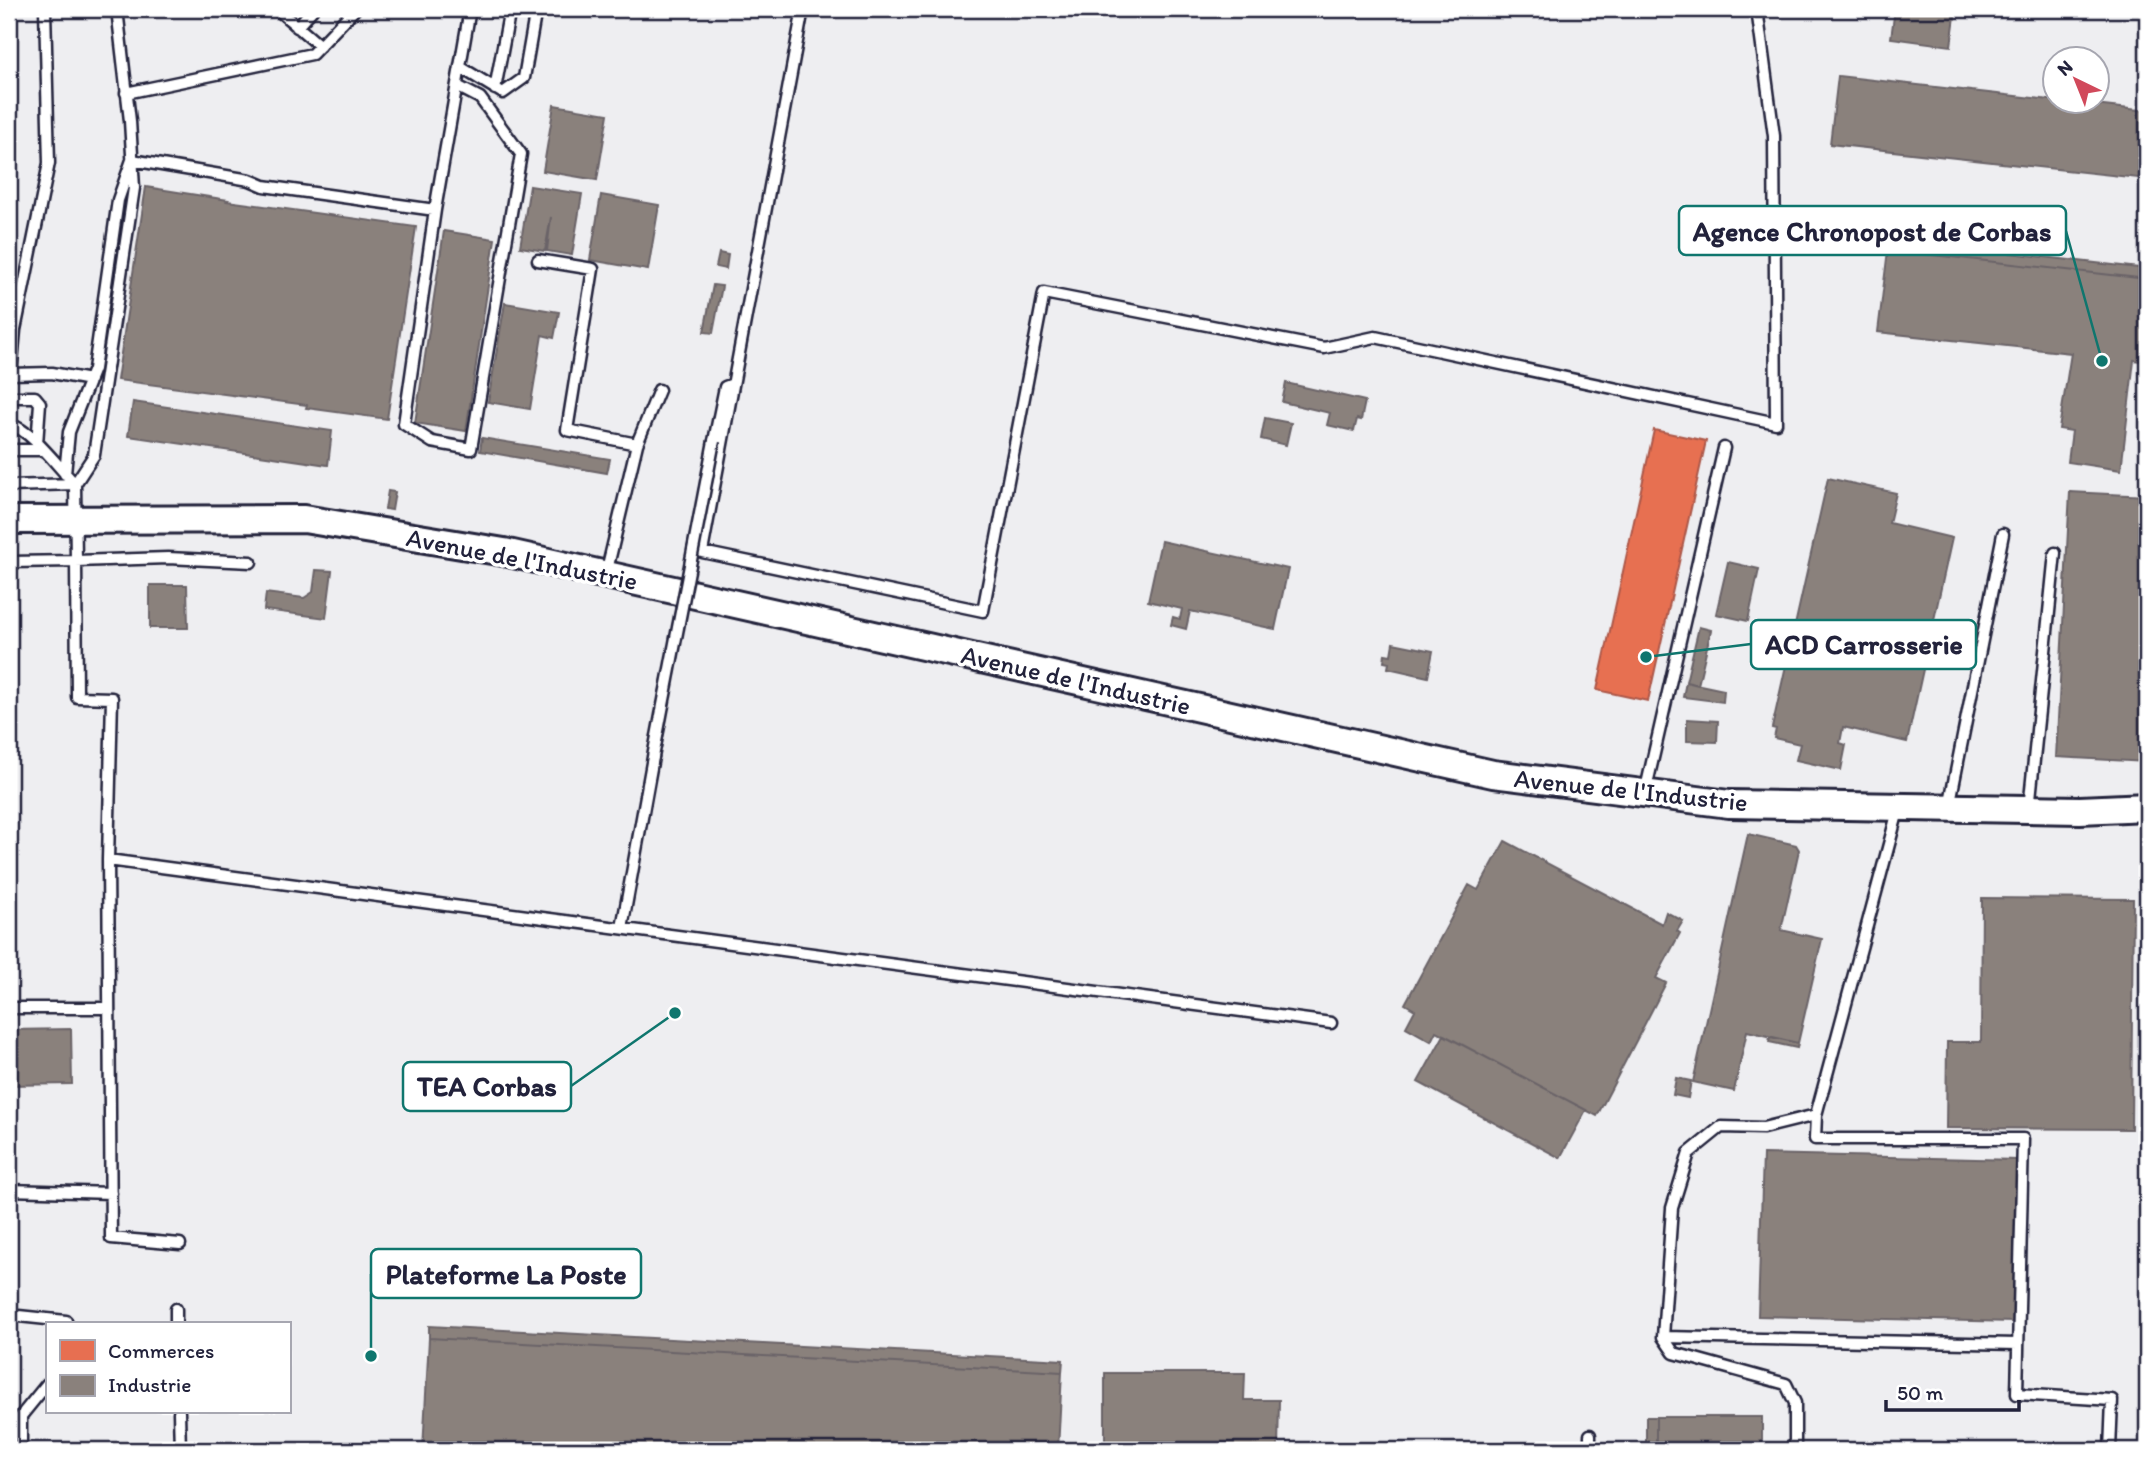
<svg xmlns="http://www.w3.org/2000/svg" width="2156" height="1459" font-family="Itim,sans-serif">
  <rect width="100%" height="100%" fill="#fff"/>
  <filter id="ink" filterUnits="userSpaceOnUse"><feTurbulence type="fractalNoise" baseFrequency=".0143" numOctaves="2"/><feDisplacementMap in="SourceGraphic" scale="14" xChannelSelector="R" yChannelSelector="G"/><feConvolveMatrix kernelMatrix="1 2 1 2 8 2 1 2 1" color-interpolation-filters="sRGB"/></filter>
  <g filter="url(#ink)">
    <path fill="#eeeef1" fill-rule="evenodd" d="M9,9H2147V1450H9ZM2054,60H2096V102H2054ZM47,1324H289V1412H47Z"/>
    <path fill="#e76f51" stroke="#ac584a" stroke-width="2" d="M1654,430L1706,441L1648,701L1597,690Z"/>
    <path fill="#8a817c" stroke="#6b6468" stroke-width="2" d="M1895,9H1956L1951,46L1891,38Z
      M1838,76L2147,111V179L1830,144Z
      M554,105L608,114L597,180L543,171Z
      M530,186L582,194L572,255L547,251L551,217L545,251L520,247Z
      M146,187L228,200L227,201L416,227L387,419L306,408L307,405L117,380Z
      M601,195L659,205L648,270L590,260Z
      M444,231L495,239L466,431L415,423Z
      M1889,239L2147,269V279L1888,250Z
      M1888,250L2147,279V362L2134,360L2121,470L2068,462L2072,431L2059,429L2071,353L1878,332Z
      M719,253L728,255L726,269L716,267Z
      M713,285L722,286L713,333L704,332Z
      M505,303L559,312L554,338L542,335L530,409L488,402Z
      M1286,383L1365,401L1361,420L1357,419L1354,431L1327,425L1330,413L1282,402Z
      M133,402L332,431L328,465L128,436Z
      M1265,418L1291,423L1286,445L1261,439Z
      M482,438L610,459L607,473L480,451Z
      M1828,478L1896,493L1889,523L1952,538L1907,742L1843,727L1840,743L1846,745L1841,770L1796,760L1800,744L1774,738L1776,729L1772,728Z
      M388,491L395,492L392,510L385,509Z
      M2070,492L2147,496V762L2056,757Z
      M1161,541L1288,569L1275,629L1190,611L1186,629L1171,625L1173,617L1180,619L1182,609L1148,601Z
      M1728,562L1759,569L1748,621L1716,614Z
      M316,570L332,571L326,618L264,610L266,593L304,598L313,592Z
      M150,585H187L188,628H150Z
      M1699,627L1711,630L1698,685L1686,682Z
      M1393,643L1433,651L1428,677L1388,668L1389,663L1384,662L1385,654L1391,655Z
      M1686,682L1724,690L1723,702L1683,697Z
      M1687,719L1718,721L1717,742L1687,741Z
      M1748,834L1796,845L1799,850L1781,930L1822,939L1798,1043L1747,1031L1734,1091L1693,1082Z
      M1505,841L1662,924L1666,912L1683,921L1677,931L1680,933L1656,978L1666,983L1597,1116L1436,1031L1431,1041L1406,1027L1415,1010L1405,1004L1469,885L1478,890Z
      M1982,898L2133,899L2131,1129L1946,1128L1947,1042H1981Z
      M71,1029L72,1084L9,1085V1030Z
      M1444,1035L1586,1110L1560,1158L1418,1082Z
      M1770,1037L1798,1043L1797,1048L1769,1042Z
      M1676,1078L1691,1081L1688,1098L1673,1095Z
      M1763,1154L2018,1160L2014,1322L1758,1316Z
      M429,1326L1063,1360L1062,1372L429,1338Z
      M429,1338L1062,1372L1058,1450H423Z
      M1105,1373H1245L1244,1400H1279L1278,1450H1105Z
      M1646,1417H1656V1450H1646Z
      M1656,1417H1762V1450H1656Z"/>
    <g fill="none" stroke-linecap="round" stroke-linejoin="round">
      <defs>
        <path id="lane" d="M277,9L320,46
          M803,9L702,552L983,611L1044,293L1324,348L1375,337L1776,423L1774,136L1757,9
          M297,27L313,9
          M460,67L503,93L524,78L536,9
          M495,89L510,9
          M126,93L312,54L355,9
          M435,210L404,424L432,442L471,449L521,154L480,98L457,86
          M538,260L593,269L567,430L637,444
          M9,330H15L49,163L45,9
          M9,374L52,373L90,380
          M11,374L15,330
          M9,397H35L40,403L37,444
          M9,424C32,430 58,467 75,484
          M714,441L725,387L733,384
          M9,450H43
          M65,474L69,432L94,369L118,200L132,160L250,180L264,186L435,210L470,9
          M9,486L75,484
          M9,562L76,561L75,484L94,455L134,188L130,121L117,9
          M606,574L637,444L659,390
          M1645,793L1724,448
          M1949,807L2003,534
          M2029,809L2055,553
          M108,860L1331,1023
          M622,928L653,757
          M9,1008H109
          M1816,1115L1815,1139H2023L2017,1394L2112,1400L2110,1450
          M9,1190L111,1193
          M180,1244L111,1238L108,860L112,698L77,697L76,561L168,558L251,562
          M176,1309V1324
          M9,1315L66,1321L67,1324
          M1663,1337L2018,1344
          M179,1412L180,1450
          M21,1450V1416L47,1384
          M1590,1450V1435
          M1795,1450V1403L1786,1384L1674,1353L1663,1337L1672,1208L1689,1153L1721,1127L1763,1128L1816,1115L1899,807"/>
        <path id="secondary" d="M9,520L304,519L504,552L1493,774L1729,804L2080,810L2147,807"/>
      </defs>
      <use href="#lane" stroke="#22223b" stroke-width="15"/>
      <use href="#secondary" stroke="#22223b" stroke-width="32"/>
      <use href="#lane" stroke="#fff" stroke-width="10"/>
      <use href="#secondary" stroke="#fff" stroke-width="26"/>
      <defs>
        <path id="lane-bridge" d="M653,757L714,441"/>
      </defs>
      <use href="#lane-bridge" stroke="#22223b" stroke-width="15" stroke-linecap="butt"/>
      <use href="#lane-bridge" stroke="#fff" stroke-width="10"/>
    </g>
  </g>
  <g text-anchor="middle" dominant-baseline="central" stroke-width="7" stroke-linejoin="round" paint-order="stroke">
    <g font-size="26" fill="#22223b" stroke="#fff">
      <text transform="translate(522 559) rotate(11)">Avenue de l'Industrie</text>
      <text transform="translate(1076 680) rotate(13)">Avenue de l'Industrie</text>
      <text transform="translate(1631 790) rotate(6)">Avenue de l'Industrie</text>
    </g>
  </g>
  <path fill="none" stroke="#0f766e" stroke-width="2.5" d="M2102 361L2066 231M1646 657L1751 644M675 1013L571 1086M371 1356L371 1274"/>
  <g fill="#0f766e" stroke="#fff" stroke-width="2.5">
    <circle cx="2102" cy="361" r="7"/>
    <circle cx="1646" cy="657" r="7"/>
    <circle cx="675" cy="1013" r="7"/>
    <circle cx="371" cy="1356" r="7"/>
  </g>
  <g fill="#fff" stroke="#0f766e" stroke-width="2.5">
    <rect x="1679" y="206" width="387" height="49" rx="7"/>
    <rect x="1751" y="620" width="225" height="49" rx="7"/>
    <rect x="403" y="1062" width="168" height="49" rx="7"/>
    <rect x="371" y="1249" width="270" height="49" rx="7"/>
  </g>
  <g font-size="28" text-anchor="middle" font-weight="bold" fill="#22223b">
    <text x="1872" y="241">Agence Chronopost de Corbas</text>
    <text x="1864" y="654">ACD Carrosserie</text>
    <text x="487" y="1096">TEA Corbas</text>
    <text x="506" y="1284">Plateforme La Poste</text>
  </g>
  <rect width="2156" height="1459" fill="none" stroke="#fff" stroke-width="35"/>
  <rect x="18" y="18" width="2121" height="1424" fill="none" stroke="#22223b" stroke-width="2.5" filter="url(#ink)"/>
  <rect x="46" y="1322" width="245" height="91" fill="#ffffff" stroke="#a7a7b1" stroke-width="2"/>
  <rect x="60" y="1340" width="35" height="21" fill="#e76f51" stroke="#a7a7b1" stroke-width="2"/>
  <text x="108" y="1358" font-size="21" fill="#22223b">Commerces</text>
  <rect x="60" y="1375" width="35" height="21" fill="#8a817c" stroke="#a7a7b1" stroke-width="2"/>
  <text x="108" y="1392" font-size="21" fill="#22223b">Industrie</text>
  <g transform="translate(2076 80) rotate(317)"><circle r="33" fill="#ffffff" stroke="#a7a7b1" stroke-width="2"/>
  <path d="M0-5L12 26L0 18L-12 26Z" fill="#d1495b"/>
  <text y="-10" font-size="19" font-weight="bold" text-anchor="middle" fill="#22223b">N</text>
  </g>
  <path d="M1886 1400v10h133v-10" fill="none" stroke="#22223b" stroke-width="3.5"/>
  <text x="1897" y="1400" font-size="21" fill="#22223b" stroke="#ffffff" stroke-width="5" paint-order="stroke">50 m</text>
</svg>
